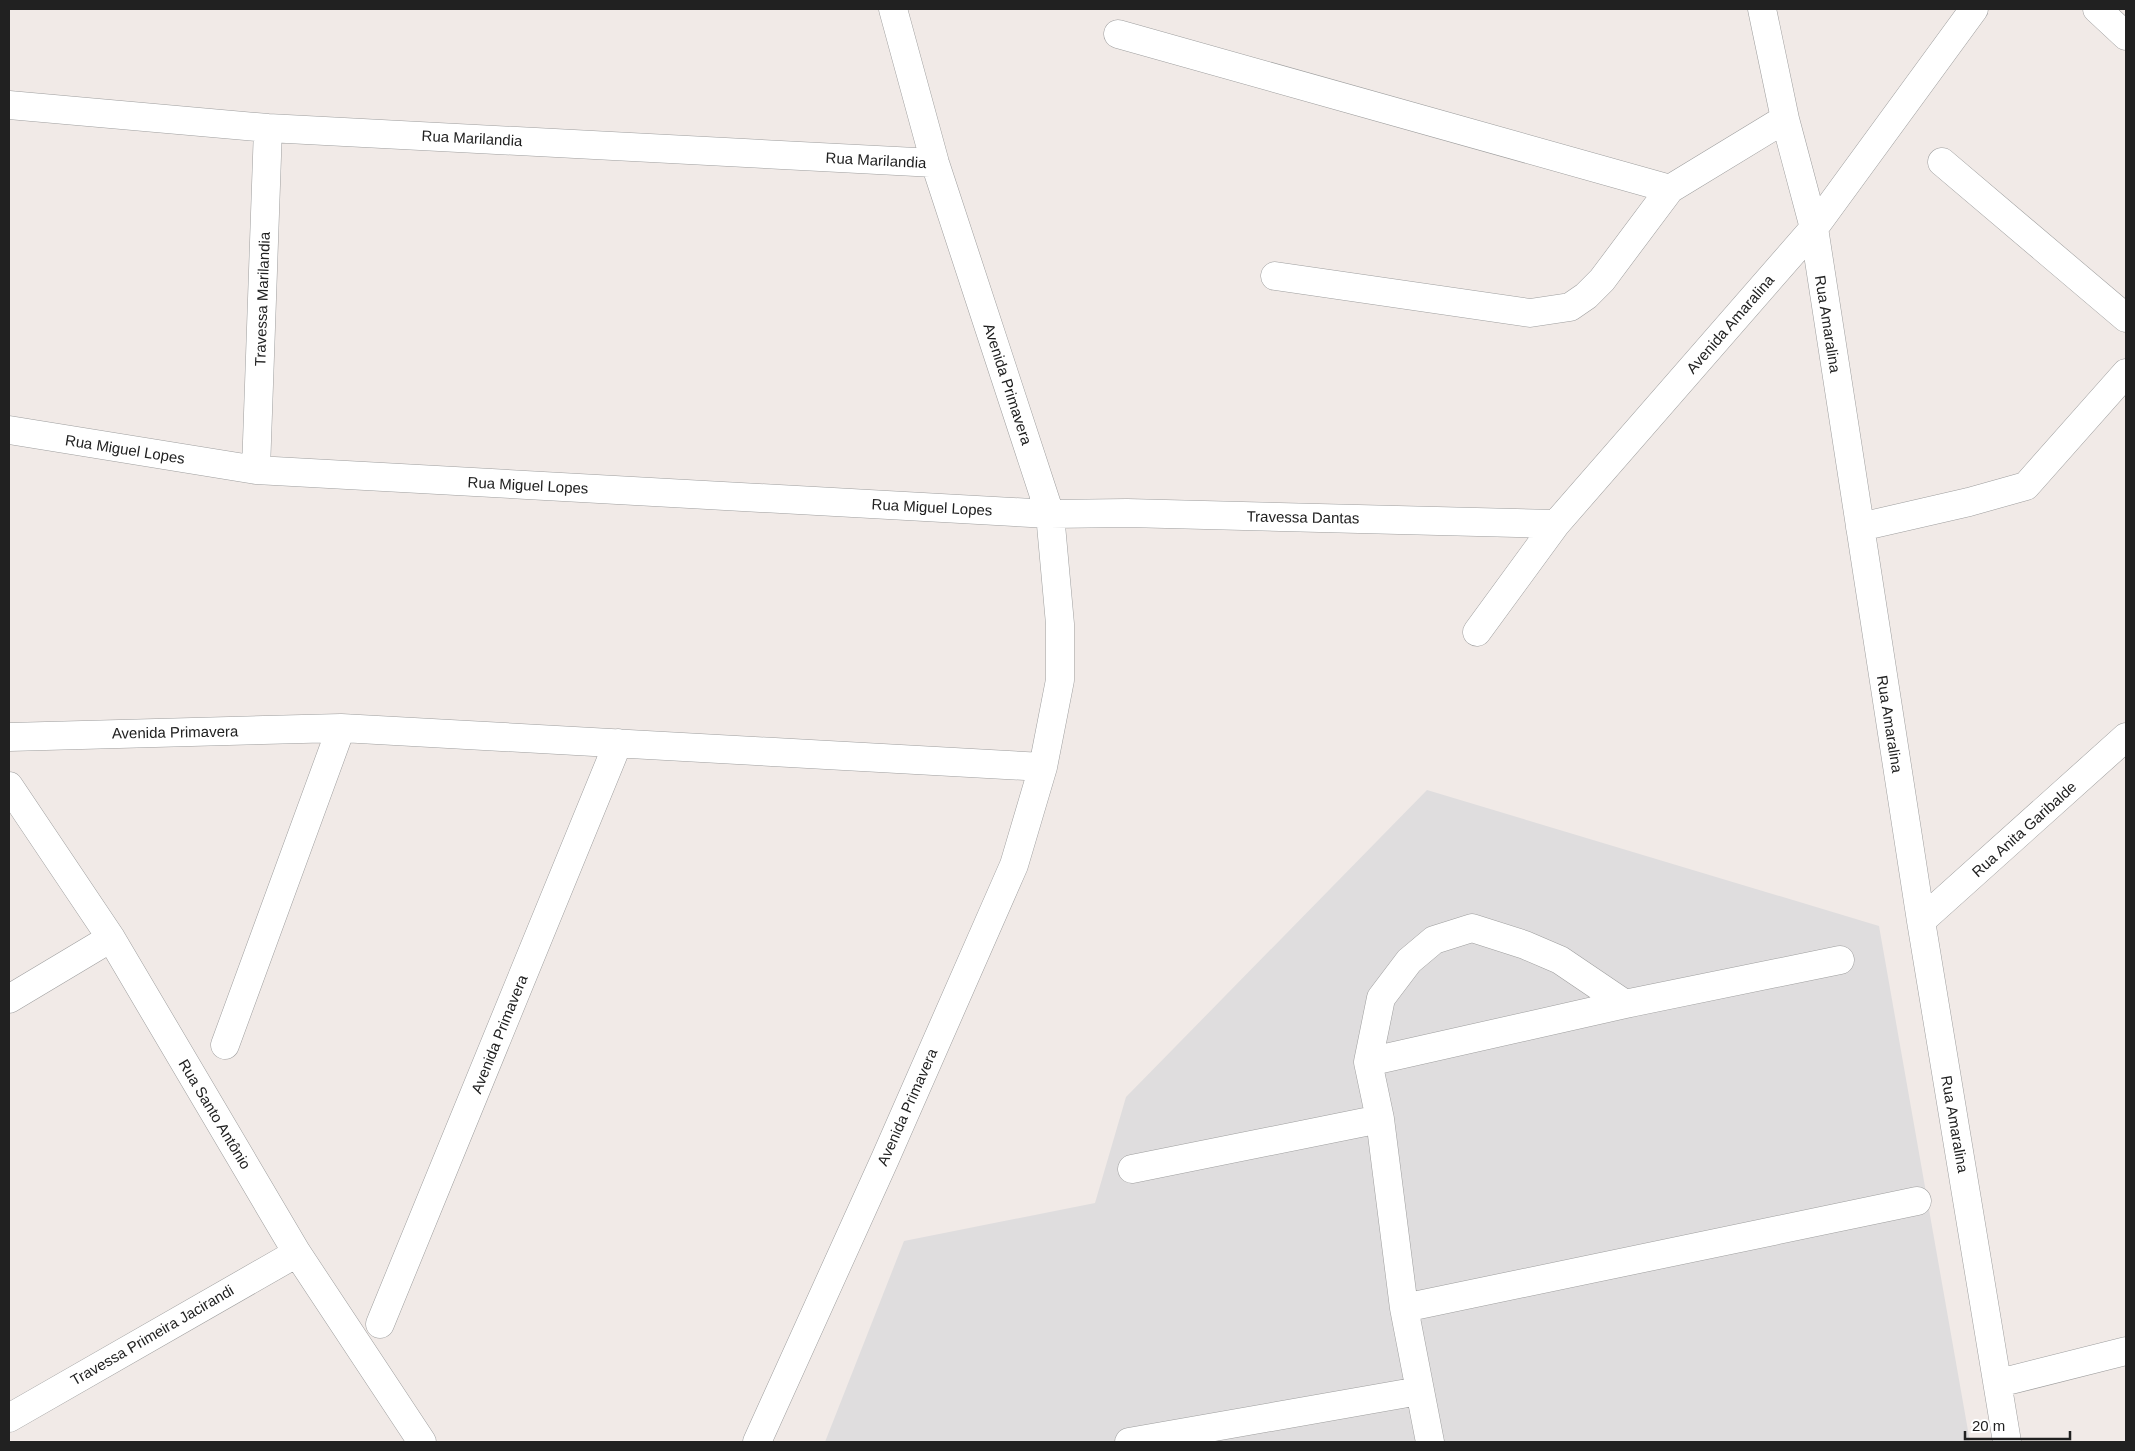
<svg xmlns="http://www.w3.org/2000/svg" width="2135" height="1451" font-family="Helvetica,sans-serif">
  <rect width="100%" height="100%" fill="#f1eae7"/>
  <path fill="#dfddde" d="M1427,790L1879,926L1970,1442H825L904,1241L1095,1203L1126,1097Z"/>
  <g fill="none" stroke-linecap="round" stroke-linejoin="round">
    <defs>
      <path id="minor" d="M1762,9L1785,119L1814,228L1921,921L2007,1442
        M2097,9L2126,36
        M1118,34L1670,189
        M9,105L268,128L935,163
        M1942,162L2126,318
        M1275,276L1530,313L1570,307L1586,296L1602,280L1670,189L1785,119
        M9,430L256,470L1050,514L1127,513L1556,524
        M256,470L268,128
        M1860,527L1969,502L2026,486L2126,373
        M1477,632L1556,524L1814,228L1974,9
        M9,737L341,728L1043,767
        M9,786L111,938L297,1253L422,1442
        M1921,921L2126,737
        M9,999L111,938
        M225,1045L341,728
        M1368,1062L1625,1004L1840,960
        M1132,1169L1380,1119
        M1404,1308L1917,1201
        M380,1324L618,743
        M1999,1383L2126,1351
        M9,1418L297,1253
        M757,1442L885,1159L1014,865L1043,767L1060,680V624L1050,514L935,163L893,9
        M1129,1442L1419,1391
        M1430,1442L1404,1308L1380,1119L1368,1062L1381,998L1409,961L1434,940L1472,928L1525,945L1560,960L1625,1004"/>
    </defs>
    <use href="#minor" stroke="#9e9e9e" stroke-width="29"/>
    <use href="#minor" stroke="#fff" stroke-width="28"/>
  </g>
  <g text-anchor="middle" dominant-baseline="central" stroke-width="4" stroke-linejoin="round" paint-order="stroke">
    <g font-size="15" fill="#212121" stroke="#fff">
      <text transform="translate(472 138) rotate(3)">Rua Marilandia</text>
      <text transform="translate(876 160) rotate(3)">Rua Marilandia</text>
      <text transform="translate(262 299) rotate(-88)">Travessa Marilandia</text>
      <text transform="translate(1730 324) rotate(-49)">Avenida Amaralina</text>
      <text transform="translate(1828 324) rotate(81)">Rua Amaralina</text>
      <text transform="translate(1008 384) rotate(72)">Avenida Primavera</text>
      <text transform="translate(125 449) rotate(9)">Rua Miguel Lopes</text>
      <text transform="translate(528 485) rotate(3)">Rua Miguel Lopes</text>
      <text transform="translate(932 507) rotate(3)">Rua Miguel Lopes</text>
      <text transform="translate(1303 517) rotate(1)">Travessa Dantas</text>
      <text transform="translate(1890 724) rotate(81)">Rua Amaralina</text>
      <text transform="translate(175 732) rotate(-1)">Avenida Primavera</text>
      <text transform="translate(2024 829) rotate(-42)">Rua Anita Garibalde</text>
      <text transform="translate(499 1034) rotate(-68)">Avenida Primavera</text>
      <text transform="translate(907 1107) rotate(-66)">Avenida Primavera</text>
      <text transform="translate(215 1114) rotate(59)">Rua Santo Antônio</text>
      <text transform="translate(1955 1124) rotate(80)">Rua Amaralina</text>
      <text transform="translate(152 1335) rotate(-30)">Travessa Primeira Jacirandi</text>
    </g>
  </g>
  <rect width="2135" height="1451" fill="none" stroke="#212121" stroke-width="20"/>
  <path d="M1965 1431v8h105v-8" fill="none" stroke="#212121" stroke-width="2.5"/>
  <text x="1972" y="1431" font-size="15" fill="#212121" stroke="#ffffff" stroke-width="4" paint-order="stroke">20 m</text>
</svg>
